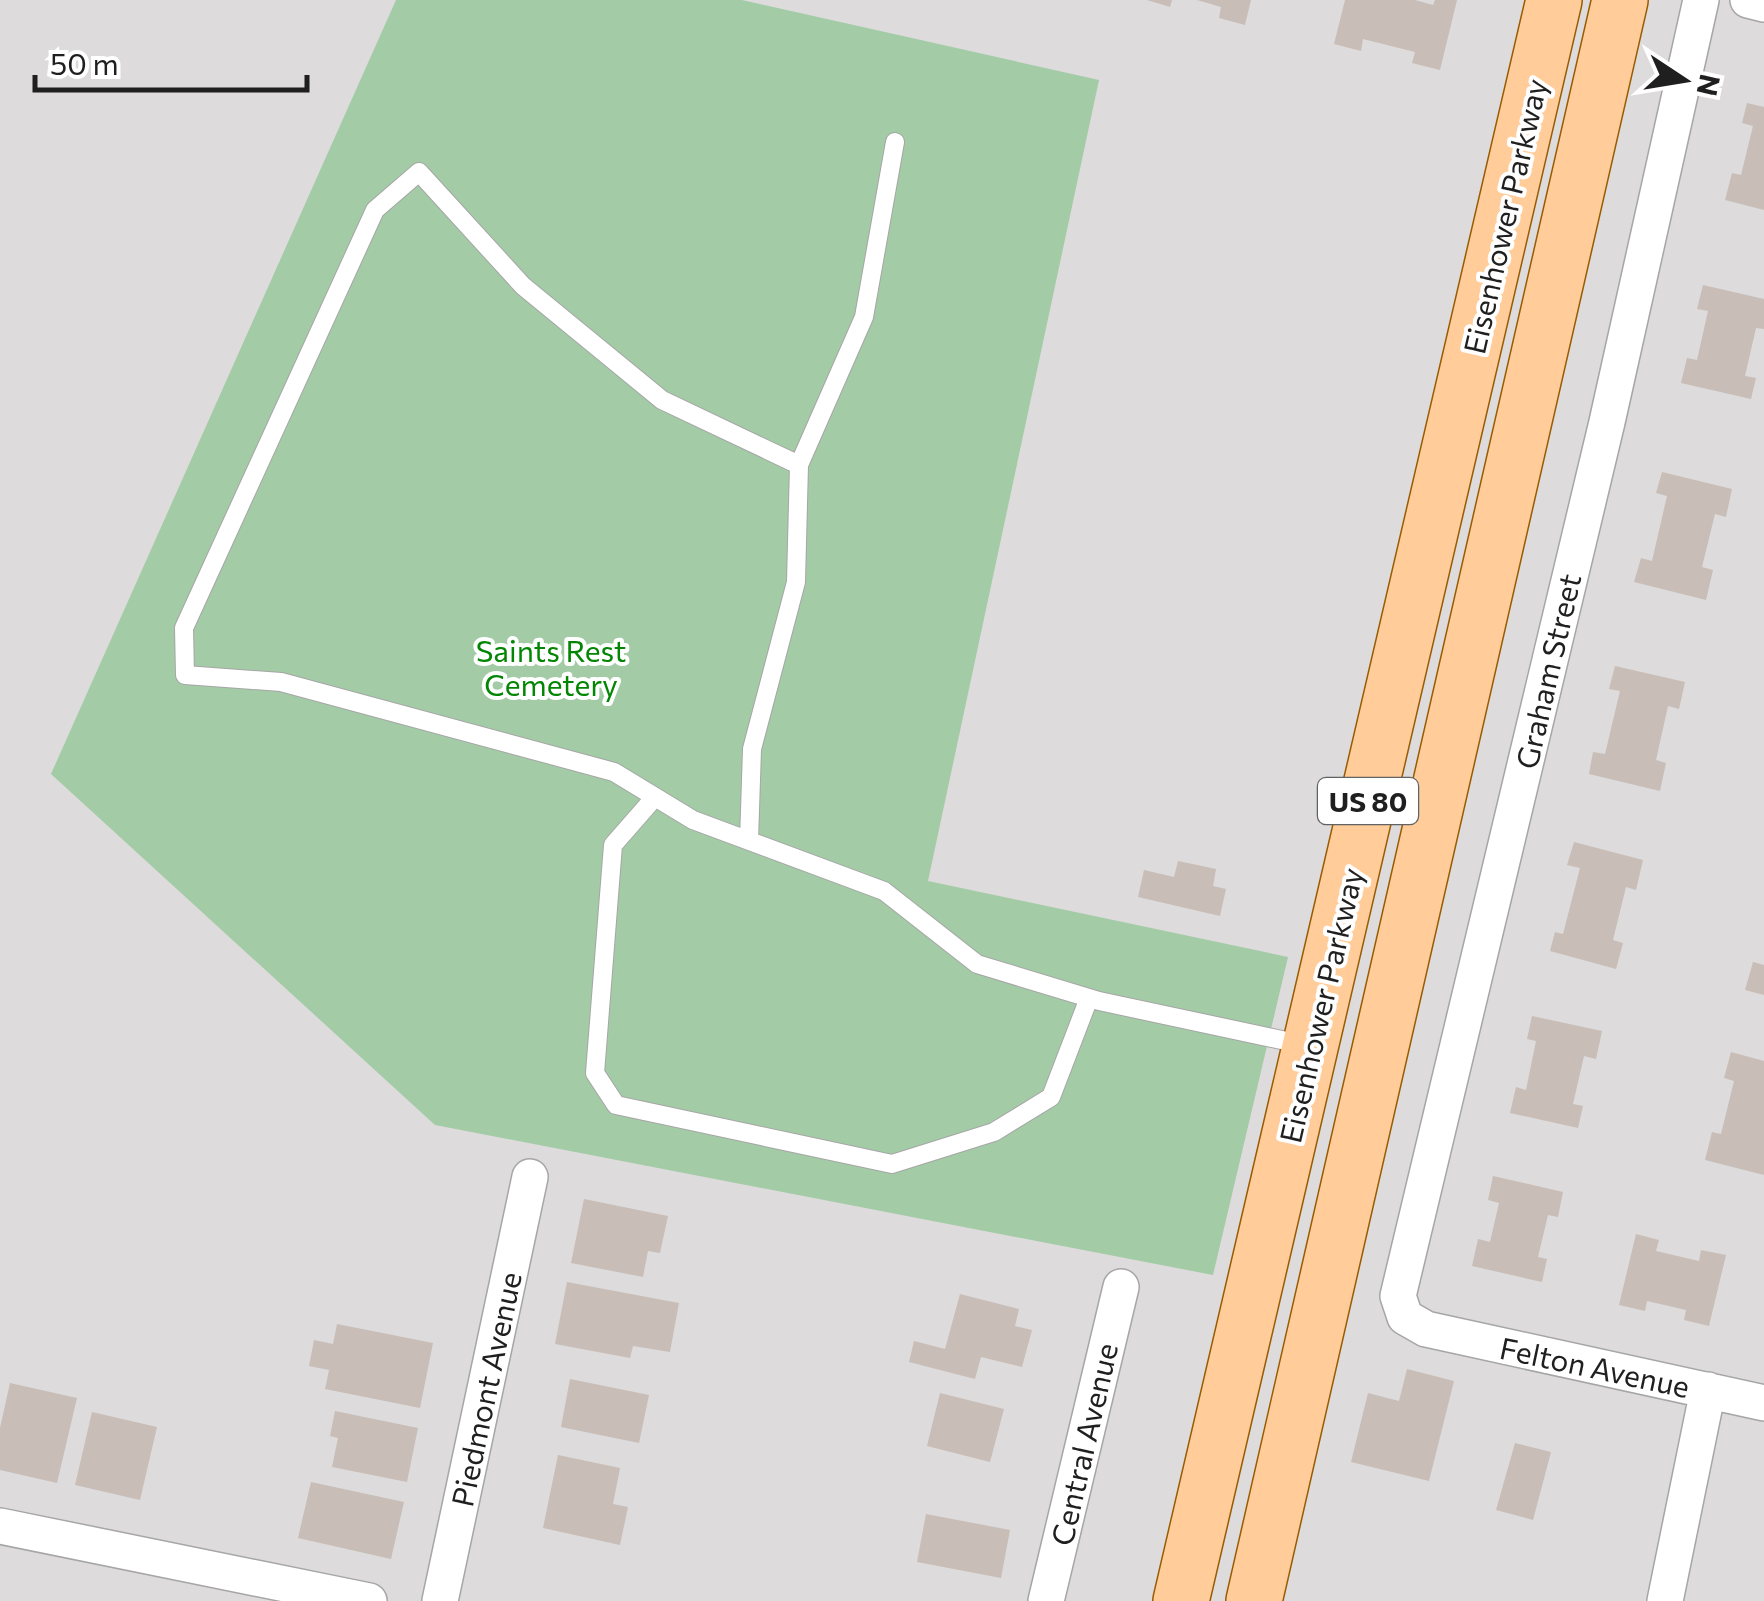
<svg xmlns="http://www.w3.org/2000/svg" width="1764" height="1601" font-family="Commissioner,sans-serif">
  <rect width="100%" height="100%" fill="#f0ebe4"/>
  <path fill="#dddbdc" d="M0,0H1764V1601H0Z"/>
  <path fill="#a3cba6" d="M396,0H742L1099,80L928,881L1288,957L1213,1275L435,1125L51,774Z"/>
  <path fill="#c8bdb7" d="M1147,0H1172L1170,7Z
    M1197,0H1251L1245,25L1219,18L1221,7Z
    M1345,0H1415L1433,5L1435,0H1457L1440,70L1412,63L1415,52L1363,39L1361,51L1334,44Z
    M1747,103L1764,107V210L1725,200L1732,173L1741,175L1753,126L1742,123Z
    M1703,285L1764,299V329L1756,328L1745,376L1756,378L1751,399L1681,383L1687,358L1697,360L1708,311L1697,309Z
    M1662,472L1732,489L1726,517L1715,514L1702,567L1713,570L1706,600L1634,582L1641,558L1652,561L1667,496L1656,493Z
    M1615,666L1685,682L1679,709L1668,706L1656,760L1666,763L1660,791L1589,774L1593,752L1605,754L1620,691L1609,689Z
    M1574,842L1643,860L1636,890L1626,887L1613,940L1623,943L1616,969L1550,951L1555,932L1563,934L1580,868L1567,865Z
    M1178,861L1216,869L1213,886L1226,889L1220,916L1138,897L1144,870L1174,877Z
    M1753,962L1764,965V995L1745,990Z
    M1532,1016L1602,1031L1596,1059L1584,1056L1573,1104L1583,1106L1578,1128L1510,1113L1516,1087L1526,1090L1536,1041L1527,1039Z
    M1731,1052L1764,1061V1175L1705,1160L1712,1132L1721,1134L1734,1081L1724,1078Z
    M1493,1176L1563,1192L1558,1217L1548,1215L1538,1257L1547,1259L1542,1282L1472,1266L1478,1239L1490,1242L1499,1203L1488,1200Z
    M584,1199L668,1216L660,1253L648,1251L643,1277L571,1263Z
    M1636,1234L1659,1240L1656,1251L1699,1261L1701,1250L1726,1255L1709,1326L1684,1320L1686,1310L1647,1301L1645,1311L1619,1305Z
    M567,1282L679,1303L670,1352L633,1346L630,1358L555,1344Z
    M960,1294L1019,1309L1015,1326L1032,1330L1022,1367L981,1357L975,1379L909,1362L914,1341L945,1349Z
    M337,1324L433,1343L420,1408L325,1389L329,1370L309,1366L314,1340L333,1344Z
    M1407,1369L1454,1381L1429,1481L1351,1462L1368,1393L1399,1401Z
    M570,1379L649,1395L639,1443L561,1427Z
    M10,1383L77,1398L57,1483L0,1470V1428Z
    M940,1393L1004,1409L990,1462L927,1446Z
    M335,1411L418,1428L407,1482L332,1467L338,1438L330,1436Z
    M92,1412L157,1427L140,1500L75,1485Z
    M1515,1443L1551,1452L1533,1520L1496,1510Z
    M558,1455L620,1468L613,1504L628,1507L620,1545L543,1528Z
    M311,1482L404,1502L391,1559L298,1538Z
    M926,1514L1010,1530L1001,1578L917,1562Z"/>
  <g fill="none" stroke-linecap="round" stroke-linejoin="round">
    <defs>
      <path id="lane" d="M799,465L864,317L895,142
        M655,797L613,845L595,1073L616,1105L892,1164L994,1132L1051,1097L1089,998
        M749,841L752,749L796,582L799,465L662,400L523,286L419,172L375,210L184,628L185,675L281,682L614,772L693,820L884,891L977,964L1099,1001L1305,1045"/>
      <path id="street" d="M1701,0L1607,422L1398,1296L1405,1317L1426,1329L1764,1403
        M1748,0L1764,4
        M0,1526L369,1601
        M440,1601L530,1177
        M1046,1601L1121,1287
        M1665,1601L1708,1390"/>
      <path id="primary" d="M1181,1601L1554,0
        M1254,1601L1620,0"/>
    </defs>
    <use href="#lane" stroke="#a6a6a6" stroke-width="20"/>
    <use href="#street" stroke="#a6a6a6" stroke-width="38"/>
    <use href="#primary" stroke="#995b00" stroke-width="58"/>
    <use href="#lane" stroke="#fff" stroke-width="18"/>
    <use href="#street" stroke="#fff" stroke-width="35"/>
    <use href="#primary" stroke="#ffcc9a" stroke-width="55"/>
  </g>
  <g text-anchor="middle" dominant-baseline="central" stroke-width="8" stroke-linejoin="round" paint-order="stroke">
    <rect fill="#fff" stroke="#626262" stroke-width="2.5" x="1318" y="778" width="100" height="46" rx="8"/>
    <g font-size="28" font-weight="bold" fill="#1f1f1f">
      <text x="1368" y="801">US 80</text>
    </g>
    <g font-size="30" fill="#1f1f1f" stroke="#fff">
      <text transform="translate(1504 216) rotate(-77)">Eisenhower Parkway</text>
      <text transform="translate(1547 671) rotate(-77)">Graham Street</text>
      <text transform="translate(1320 1005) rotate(-77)">Eisenhower Parkway</text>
      <text transform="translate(1595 1366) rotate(12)">Felton Avenue</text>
      <text transform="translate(485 1389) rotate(-78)">Piedmont Avenue</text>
      <text transform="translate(1083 1444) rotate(-77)">Central Avenue</text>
    </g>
    <g font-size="30" fill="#038604" stroke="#fff">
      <text x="551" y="649">Saints Rest<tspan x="551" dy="34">Cemetery</tspan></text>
    </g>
  </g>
  <g transform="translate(1684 80) rotate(102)" stroke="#ffffff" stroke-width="8" paint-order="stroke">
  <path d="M0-8L18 38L0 25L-18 38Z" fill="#1f1f1f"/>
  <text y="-15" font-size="28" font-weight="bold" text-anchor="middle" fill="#1f1f1f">N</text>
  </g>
  <path d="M35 75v15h272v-15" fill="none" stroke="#1f1f1f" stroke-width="5"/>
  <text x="50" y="75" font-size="30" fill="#1f1f1f" stroke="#ffffff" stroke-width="8" paint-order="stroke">50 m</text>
</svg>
